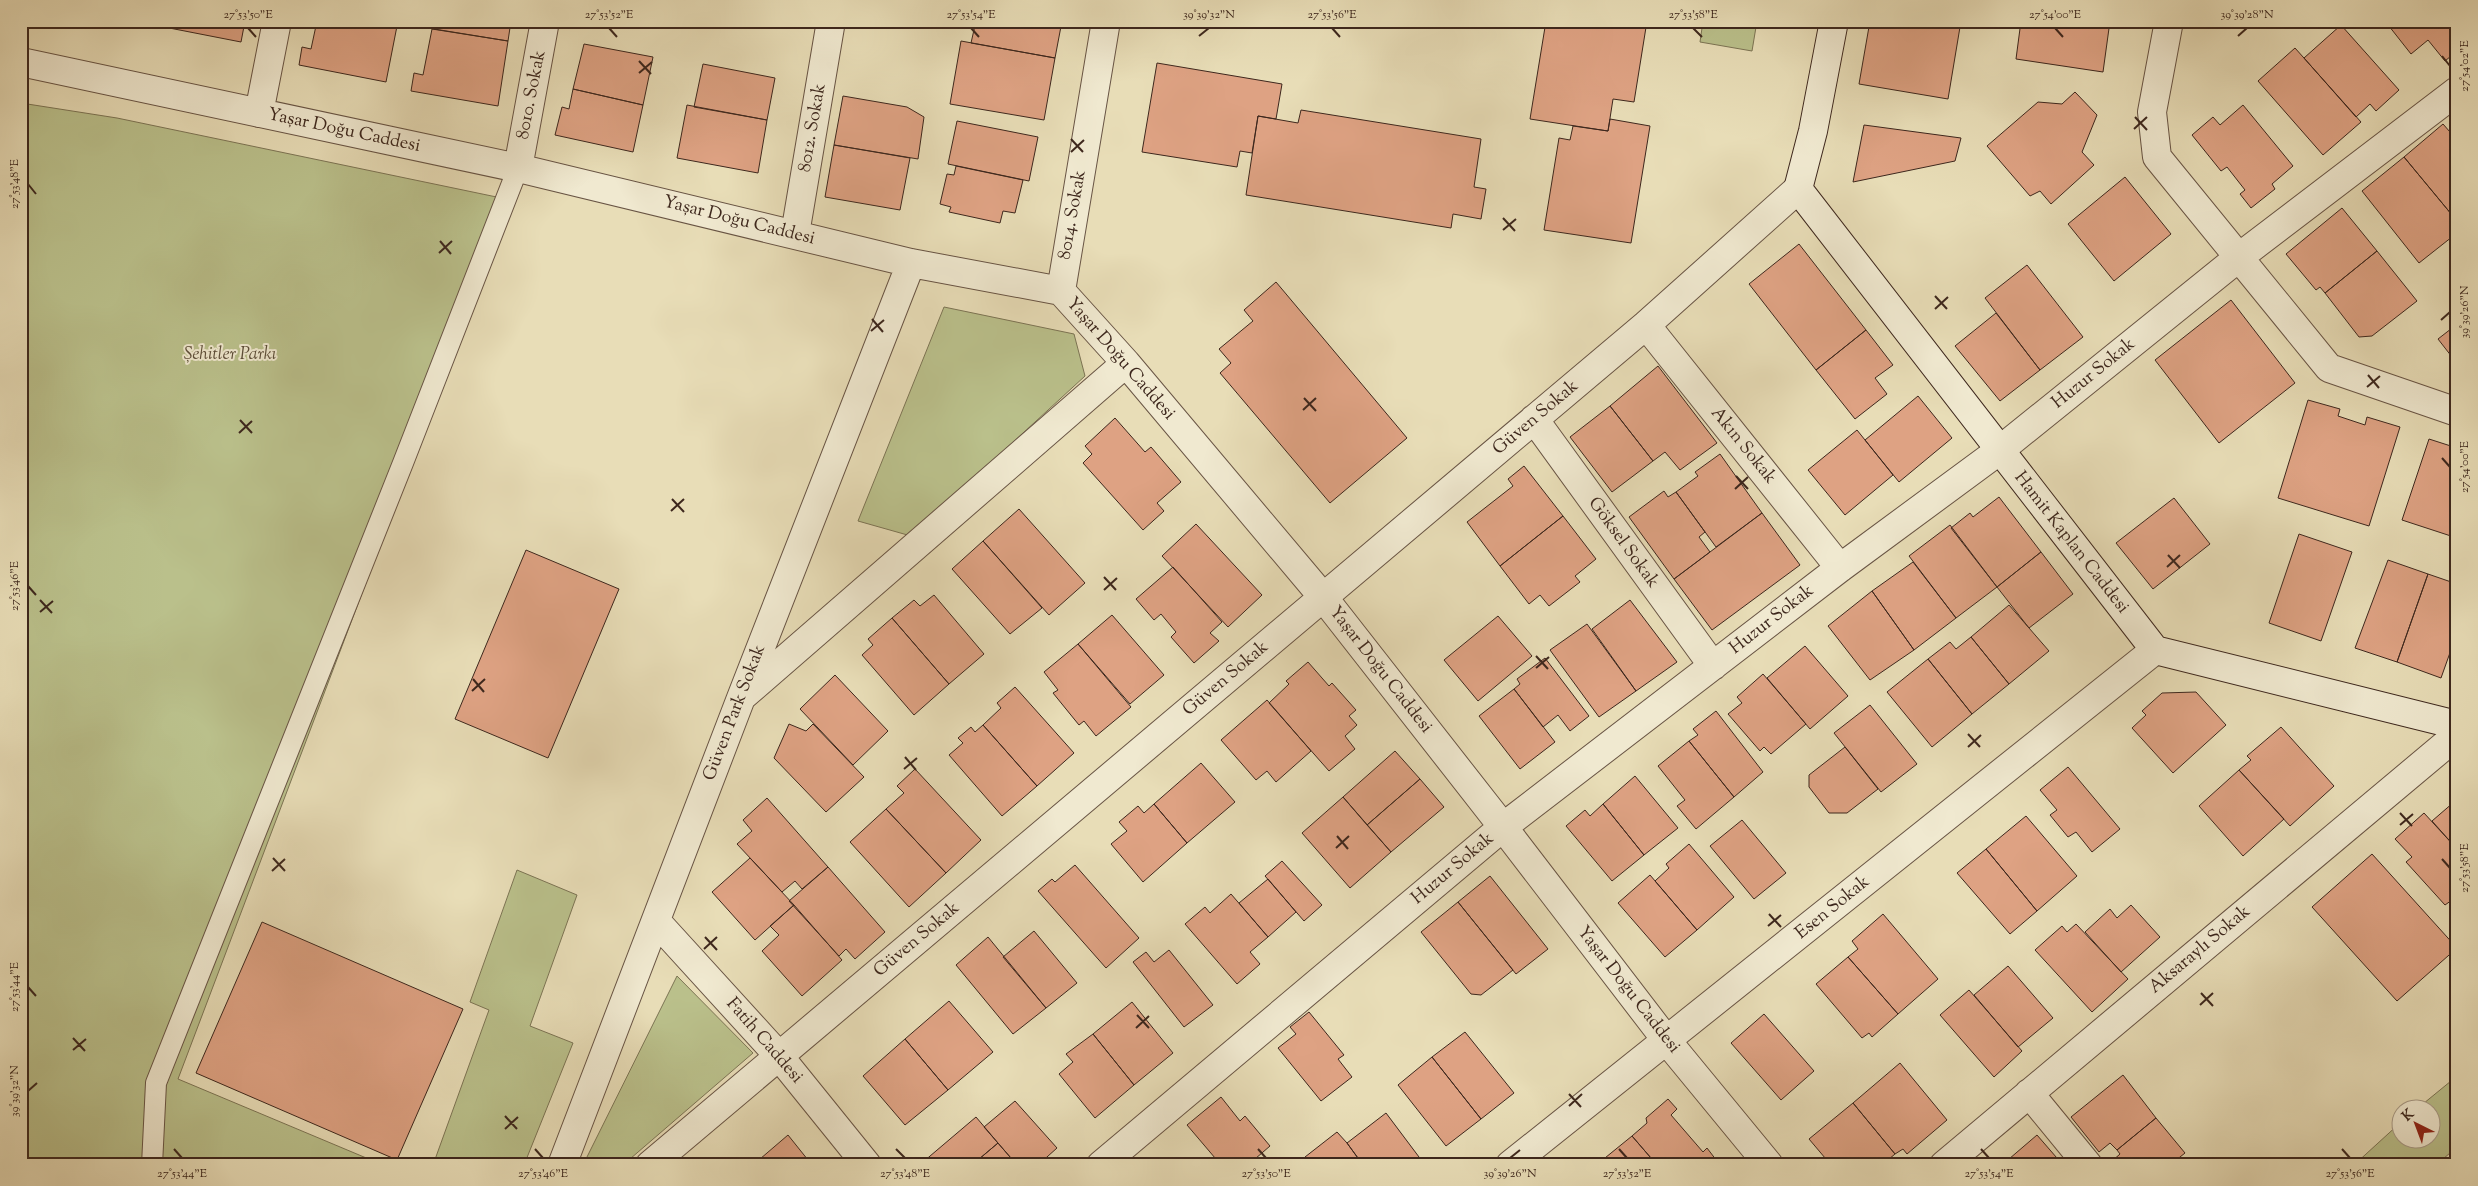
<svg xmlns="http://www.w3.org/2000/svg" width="2478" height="1186" font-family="'Sorts Mill Goudy',serif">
  <rect width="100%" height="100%" fill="#e8ddb7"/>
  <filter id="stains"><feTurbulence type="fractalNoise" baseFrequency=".004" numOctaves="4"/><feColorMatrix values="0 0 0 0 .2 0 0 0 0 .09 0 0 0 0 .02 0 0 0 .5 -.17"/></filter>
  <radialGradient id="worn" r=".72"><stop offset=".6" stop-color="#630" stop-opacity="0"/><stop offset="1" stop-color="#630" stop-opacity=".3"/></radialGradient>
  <path fill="#bac08b" stroke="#7c7454" d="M1703,21H1757L1752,51L1700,42Z
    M21,103L117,118L511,200L178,1079L383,1165H21Z
    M944,307L1074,334L1085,376L911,536L858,521Z
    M517,870L577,895L530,1026L573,1043L524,1165H433L489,1010L470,1002Z
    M677,976L753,1053L623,1165H583Z
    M2451,1081L2457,1088V1147L2436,1165H2354L2400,1123V1138H2430V1108H2418Z"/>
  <path fill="#dea283" stroke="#3d271d" d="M154,21H245L241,42L154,25Z
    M317,21H398L386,82L299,65L302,47L311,49Z
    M429,21H511L508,41L428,28Z
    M976,21H1062L1055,58L971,43Z
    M1546,21H1647L1634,102L1613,99L1608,131L1530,119Z
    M1870,21H1961L1948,99L1859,84Z
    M2021,21H2110L2103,72L2016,59Z
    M2385,21H2457V51L2445,61L2428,40L2411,54Z
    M2341,25L2399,90L2376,111L2370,104L2356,117L2304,58Z
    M432,29L508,41L498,106L411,91L414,73L423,75Z
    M961,41L1055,58L1044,120L950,104Z
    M584,44L653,57L643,105L573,89Z
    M2295,48L2361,122L2323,155L2258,81Z
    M1157,63L1282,84L1276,119L1258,116L1252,153L1240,151L1237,167L1142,152Z
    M703,64L775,78L767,120L694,107Z
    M573,89L643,105L633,152L555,135L562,107L569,109Z
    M2075,92L2097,115L2082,152L2094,165L2051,204L2040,191L2030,196L1987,146L2038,102L2062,104Z
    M843,96L907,107L924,117L918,159L834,145Z
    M687,105L767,120L758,173L677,158Z
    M2243,105L2293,166L2272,184L2275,189L2251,208L2240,194L2245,190L2227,167L2221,171L2192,135L2213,117L2220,125Z
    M1301,110L1481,139L1474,187L1486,189L1481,219L1453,214L1451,228L1246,195L1258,116L1298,123Z
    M1610,119L1650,126L1631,243L1544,230L1559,138L1570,140L1573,126L1608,131Z
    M957,121L1038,137L1029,181L948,164Z
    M2443,124L2457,140V221L2404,157Z
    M1864,125L1961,138L1955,161L1853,182Z
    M834,145L910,158L900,210L825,197Z
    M2404,157L2457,221V233L2419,263L2362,191Z
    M956,166L1023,180L1015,213L1003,211L1000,223L949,212L951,207L940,204L947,174L954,175Z
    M2125,177L2171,234L2114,281L2068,224Z
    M2342,208L2377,251L2325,293L2320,287L2316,290L2286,254Z
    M1799,244L1866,330L1816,370L1749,284Z
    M2377,251L2417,301L2372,336L2359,337L2325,293Z
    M2027,265L2083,337L2040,370L1985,298Z
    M1276,282L1407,438L1330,503L1220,373L1231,363L1219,349L1253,321L1244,310Z
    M2231,300L2295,383L2219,443L2155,360Z
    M2457,309V353L2452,357L2438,339L2456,325L2449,316Z
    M1996,313L2040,370L2000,401L1955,346Z
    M1866,330L1893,365L1875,378L1887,394L1855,419L1816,370Z
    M1658,366L1717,443L1680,470L1665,452L1653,461L1610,406Z
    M1918,396L1952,438L1899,482L1865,440Z
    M2308,400L2340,409L2338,416L2365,425L2367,417L2400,427L2369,526L2278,498Z
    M1610,406L1653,461L1612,492L1570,437Z
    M1115,418L1145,452L1151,447L1181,482L1157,503L1164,511L1143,530L1083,463L1092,454L1085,446Z
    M1857,430L1893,475L1845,515L1808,470Z
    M2429,439L2457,448V538L2402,520Z
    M1720,454L1762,513L1716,547L1676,492L1698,476L1695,472Z
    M1524,466L1563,516L1500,566L1467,522L1513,486L1508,479Z
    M1664,491L1668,497L1676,492L1705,532L1699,537L1710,552L1674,579L1629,517Z
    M1999,497L2041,552L1997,587L1951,528L1970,513L1973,517Z
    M2174,498L2210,544L2153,589L2116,543Z
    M1019,509L1085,583L1049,615L983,541Z
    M1762,513L1800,565L1712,630L1674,579Z
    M1563,516L1596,559L1575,576L1580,582L1549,606L1540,595L1529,604L1500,566Z
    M1196,524L1262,595L1228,627L1162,556Z
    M1950,525L1997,587L1956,618L1909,556Z
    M2299,534L2352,552L2321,641L2269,623Z
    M983,541L1042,608L1010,634L952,569Z
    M526,550L619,589L548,758L455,719Z
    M2041,552L2073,594L2029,628L1997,587Z
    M2388,560L2428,574L2397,662L2355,648Z
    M1913,562L1956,618L1914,650L1872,591Z
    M1173,567L1222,622L1210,633L1219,641L1194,663L1171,637L1176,632L1161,614L1154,620L1136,599Z
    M2428,574L2457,584V633L2441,678L2397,662Z
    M1872,591L1914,650L1870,680L1828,626Z
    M934,595L984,654L949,684L892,618L914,600L920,606Z
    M1630,600L1677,662L1636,691L1592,629Z
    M2009,605L2049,651L2009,684L1971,637Z
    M1112,615L1164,675L1130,704L1078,644Z
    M1498,616L1532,656L1478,701L1444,660Z
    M892,618L949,684L914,715L862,655L873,645L868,639Z
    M1587,624L1636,691L1599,717L1550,650Z
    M1971,637L2009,684L1972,714L1928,659L1950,642L1956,649Z
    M1078,644L1131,707L1096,736L1084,721L1079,725L1053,693L1058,690L1044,672Z
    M1805,646L1848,696L1810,729L1767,678Z
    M1545,658L1589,716L1570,731L1558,715L1543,727L1514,689L1520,684L1517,679Z
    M1928,659L1972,714L1932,747L1887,692Z
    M1308,662L1329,686L1332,683L1356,710L1349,716L1357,725L1345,736L1355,749L1329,771L1269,703L1289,684L1286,681Z
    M1763,674L1806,724L1771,754L1764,747L1760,751L1728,714L1742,703L1737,697Z
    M835,675L888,731L853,765L800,709Z
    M1015,687L1074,753L1037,786L983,725L1001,708L997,703Z
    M1514,689L1555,742L1520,769L1479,716Z
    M2196,692L2226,725L2173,773L2132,728L2146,715L2142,711L2162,693Z
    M1267,700L1311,751L1276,782L1267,771L1256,780L1221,740Z
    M1870,705L1917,764L1881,792L1834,733Z
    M1716,711L1763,772L1734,797L1689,741L1698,735L1693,729Z
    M789,724L806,731L813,724L864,777L826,812L774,758Z
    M983,725L1037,786L1002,816L949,755L963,743L958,738L971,727L975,732Z
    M2281,727L2334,786L2290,826L2239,770L2251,760L2247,756Z
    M1689,741L1734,797L1696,829L1677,806L1685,800L1658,766Z
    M1845,747L1878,789L1847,813H1829L1809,787V775Z
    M1395,751L1420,779L1367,825L1343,797Z
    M1201,763L1235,802L1187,843L1154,804Z
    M2068,767L2120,829L2092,852L2076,832L2068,837L2050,815L2057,810L2040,790Z
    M915,769L981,840L946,873L886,809L904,793L897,786Z
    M2239,770L2284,819L2243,856L2199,806Z
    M1635,776L1678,828L1644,855L1603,804Z
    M1420,779L1444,807L1391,852L1367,825Z
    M1343,797L1391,852L1350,888L1302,833Z
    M767,798L828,867L802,889L795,881L782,892L737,844L752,831L743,820Z
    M2454,802L2457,805V849L2432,821Z
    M1154,804L1187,843L1143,882L1111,844L1127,831L1119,822L1138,806L1144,813Z
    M1603,804L1644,855L1612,881L1566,826L1585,810L1590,816Z
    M886,809L946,873L909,907L850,842Z
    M2424,813L2457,849V905L2452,900L2445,905L2406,862L2412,857L2395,839Z
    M2026,816L2077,876L2037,911L1986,849Z
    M1742,820L1786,873L1754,899L1710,846Z
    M1689,844L1734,897L1697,930L1655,881L1669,868L1666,864Z
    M1986,849L2037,911L2010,934L1957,873Z
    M2372,854L2457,948L2397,1001L2312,907Z
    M750,858L794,905L755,940L712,892Z
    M1282,861L1322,905L1304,921L1265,876Z
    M1075,865L1139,938L1106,968L1038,891L1052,879L1055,882Z
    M828,867L885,932L855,959L846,949L839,956L789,901Z
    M1650,875L1697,930L1665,957L1618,903Z
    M1490,876L1548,949L1516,974L1458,902Z
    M1268,879L1296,912L1268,937L1239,903Z
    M1231,894L1268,937L1250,952L1260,964L1237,984L1185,924L1205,907L1210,913Z
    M1458,902L1513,970L1481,995L1471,994L1421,932Z
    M794,905L842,960L802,996L762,951L779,935L770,926Z
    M2131,905L2160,937L2121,972L2085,932L2110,909L2117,918Z
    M1883,914L1938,979L1898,1014L1848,957L1858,949L1852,941Z
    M262,922L463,1009L397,1160L196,1073Z
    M2076,924L2128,979L2092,1012L2035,950L2062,926L2067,932Z
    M1034,931L1077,983L1046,1008L1003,957Z
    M988,937L1046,1008L1013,1034L956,965Z
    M1169,950L1213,1005L1184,1027L1133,962L1146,952L1154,962Z
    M1848,957L1898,1014L1872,1037L1869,1033L1862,1038L1816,984Z
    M2008,966L2053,1018L2018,1047L1974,995Z
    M1969,990L2022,1051L1994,1077L1940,1015Z
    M949,1001L993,1052L948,1090L905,1039Z
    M1132,1002L1173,1053L1134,1085L1093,1034Z
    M1309,1012L1344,1055L1338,1059L1352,1077L1321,1101L1278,1048L1296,1034L1290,1027Z
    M1764,1014L1814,1071L1781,1100L1731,1043Z
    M1465,1032L1514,1093L1481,1119L1432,1057Z
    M1093,1034L1134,1085L1095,1118L1059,1074L1073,1062L1066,1054Z
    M905,1039L948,1090L905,1125L863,1076Z
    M1432,1057L1481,1119L1446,1146L1398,1085Z
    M1900,1063L1947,1120L1907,1154L1903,1149L1895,1154L1853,1103Z
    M2123,1075L2156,1118L2117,1150L2110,1143L2099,1152L2071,1117Z
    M1221,1097L1240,1121L1245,1116L1270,1146L1248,1165H1221L1187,1125Z
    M1668,1099L1677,1109L1671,1115L1703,1152L1707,1148L1720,1165H1657L1632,1136L1647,1123L1646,1118Z
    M1015,1101L1057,1148L1038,1165H1017L984,1127Z
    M1853,1103L1895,1154L1882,1165H1831L1809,1139Z
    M1386,1113L1425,1165H1363L1347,1143Z
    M976,1117L998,1143L972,1165H925L923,1162Z
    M2156,1118L2185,1153L2170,1165H2114L2111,1162L2120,1154L2117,1150Z
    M1337,1132L1347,1143L1363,1165H1312L1305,1157Z
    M788,1135L812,1165H753Z
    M2037,1135L2063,1165H2002Z
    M1632,1136L1657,1165H1602L1600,1162Z
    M998,1143L1017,1165H972Z"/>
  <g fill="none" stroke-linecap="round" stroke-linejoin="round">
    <defs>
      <path id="lane" d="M152,1165L156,1083L403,463L518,168"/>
      <path id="street" d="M2169,21L2152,112L2157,157L2329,368L2457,412
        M21,62L518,168L911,263L1061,291L1126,363L1323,597L1503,827L1667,1041L1769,1165
        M259,113L277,21
        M518,168L545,21
        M795,234L831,21
        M1061,291L1106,21
        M1646,325L1840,568
        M1534,419L1713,666
        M744,695L1126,363
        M656,921L779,1056L867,1165
        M2029,1093L2088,1165
        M562,1165L741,698L911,263
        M650,1165L1646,325L1798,189
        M1101,1165L1503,827L1840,568L2000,450L2238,258L2457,91
        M1510,1165L2155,650
        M1944,1165L2457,735"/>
      <path id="secondary" d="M1834,21L1813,131L1798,189L2155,650L2457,725"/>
    </defs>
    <use href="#lane" stroke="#685444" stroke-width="22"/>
    <use href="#street" stroke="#685444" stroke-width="30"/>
    <use href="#secondary" stroke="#3d271d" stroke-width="30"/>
    <use href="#lane" stroke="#f0e9d0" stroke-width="20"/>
    <use href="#street" stroke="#f0e9d0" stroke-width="28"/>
    <use href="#secondary" stroke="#f0e9d0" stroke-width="28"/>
  </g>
  <path fill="none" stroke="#3d271d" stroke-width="2" d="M248,28L256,37M609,28L617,37M971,28L979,37M1332,28L1340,37M1693,28L1702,37M2055,28L2063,37M1199,36L1209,28M2238,36L2247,28M2442,56L2450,66M639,61L651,74M639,73L652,62M2135,117L2147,130M2134,129L2147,117M1071,139L1083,152M1071,152L1084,140M28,184L36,194M1503,218L1515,231M1503,230L1516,219M440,241L451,254M439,253L452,241M1935,296L1947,309M1935,309L1948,297M872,319L883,332M2441,320L2450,312M871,331L884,320M2368,375L2379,388M2367,387L2380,376M1304,398L1316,411M1303,410L1316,398M240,420L252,433M239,433L252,421M2442,458L2450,467M1736,476L1748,489M1735,489L1748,477M672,499L684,512M671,511L684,499M2168,555L2180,568M2167,567L2180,555M1104,577L1116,590M28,586L36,595M1104,590L1117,578M40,600L52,613M40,612L53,601M1536,656L1548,669M1536,668L1549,657M473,679L484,692M472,691L485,679M1968,734L1980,747M1968,747L1981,735M905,757L916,770M904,769L917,758M2400,813L2412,826M2400,825L2413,814M1337,836L1348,849M1336,848L1349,836M273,858L285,871M2442,859L2450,868M272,871L285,859M1769,914L1781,927M1768,926L1781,915M705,937L717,950M704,949L717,937M28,987L36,996M2201,993L2213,1006M2200,1005L2213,993M1137,1015L1149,1028M1136,1028L1149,1016M73,1038L85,1051M73,1050L86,1039M28,1091L37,1083M1569,1094L1581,1107M1569,1106L1582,1094M505,1116L517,1129M505,1129L518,1117M174,1149L182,1158M535,1149L543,1158M896,1149L905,1158M1258,1149L1266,1158M1619,1149L1627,1158M1981,1149L1989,1158M2342,1149L2350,1158M1510,1158L1520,1150"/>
  <g text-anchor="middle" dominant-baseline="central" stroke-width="4" stroke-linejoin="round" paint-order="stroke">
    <g font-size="18" fill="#3d271d" stroke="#f0e9d0">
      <text transform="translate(532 95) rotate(-79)">8010. Sokak</text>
      <text transform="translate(813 128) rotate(-80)">8012. Sokak</text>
      <text transform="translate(344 131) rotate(12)">Yaşar Doğu Caddesi</text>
      <text transform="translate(1073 215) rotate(-80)">8014. Sokak</text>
      <text transform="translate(739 221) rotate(14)">Yaşar Doğu Caddesi</text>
      <text transform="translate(1120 359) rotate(49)">Yaşar Doğu Caddesi</text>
      <text transform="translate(2094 374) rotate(-39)">Huzur Sokak</text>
      <text transform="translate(1536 418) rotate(-40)">Güven Sokak</text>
      <text transform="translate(1743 446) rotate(51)">Akın Sokak</text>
      <text transform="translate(1623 543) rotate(54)">Göksel Sokak</text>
      <text transform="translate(2071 543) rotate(52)">Hamit Kaplan Caddesi</text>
      <text transform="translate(1772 620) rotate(-38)">Huzur Sokak</text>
      <text transform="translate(1380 670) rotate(52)">Yaşar Doğu Caddesi</text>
      <text transform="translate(1226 679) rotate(-40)">Güven Sokak</text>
      <text transform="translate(735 713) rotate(-69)">Güven Park Sokak</text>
      <text transform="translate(1453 869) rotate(-40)">Huzur Sokak</text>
      <text transform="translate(1833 908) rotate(-39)">Esen Sokak</text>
      <text transform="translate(917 940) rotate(-40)">Güven Sokak</text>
      <text transform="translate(2200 950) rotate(-40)">Aksaraylı Sokak</text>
      <text transform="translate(1628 990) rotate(52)">Yaşar Doğu Caddesi</text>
      <text transform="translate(764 1041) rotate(49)">Fatih Caddesi</text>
    </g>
    <g font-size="18" font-style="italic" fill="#5c4d38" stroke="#f0e9d0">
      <text x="230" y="355">Şehitler Parkı</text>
    </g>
  </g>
  <rect width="2478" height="1186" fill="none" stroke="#e8ddb7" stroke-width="55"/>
  <g transform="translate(2416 1124) rotate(318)"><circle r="24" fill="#f0e9d0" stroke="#a89b88"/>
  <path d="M0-4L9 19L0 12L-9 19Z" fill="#8f2418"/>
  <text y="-8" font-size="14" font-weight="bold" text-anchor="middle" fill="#3d271d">K</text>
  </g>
  <rect x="28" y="28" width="2422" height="1130" fill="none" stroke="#3d271d" stroke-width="2"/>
  <g font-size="12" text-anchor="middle" fill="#3d271d">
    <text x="248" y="18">27°53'50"E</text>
    <text x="609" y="18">27°53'52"E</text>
    <text x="971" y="18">27°53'54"E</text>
    <text x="1209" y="18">39°39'32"N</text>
    <text x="1332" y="18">27°53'56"E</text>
    <text x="1693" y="18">27°53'58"E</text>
    <text x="2055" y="18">27°54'00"E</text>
    <text x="2247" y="18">39°39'28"N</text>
    <text transform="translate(2464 66) rotate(-90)" y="4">27°54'02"E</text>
    <text transform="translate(14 184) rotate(-90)" y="4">27°53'48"E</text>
    <text transform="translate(2464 312) rotate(-90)" y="4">39°39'26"N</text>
    <text transform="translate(2464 467) rotate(-90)" y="4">27°54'00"E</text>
    <text transform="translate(14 586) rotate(-90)" y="4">27°53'46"E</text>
    <text transform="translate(2464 868) rotate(-90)" y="4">27°53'58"E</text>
    <text transform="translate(14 987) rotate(-90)" y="4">27°53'44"E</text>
    <text transform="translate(14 1091) rotate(-90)" y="4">39°39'32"N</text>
    <text x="182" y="1177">27°53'44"E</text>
    <text x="543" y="1177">27°53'46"E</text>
    <text x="905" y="1177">27°53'48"E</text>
    <text x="1266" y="1177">27°53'50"E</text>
    <text x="1510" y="1177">39°39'26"N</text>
    <text x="1627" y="1177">27°53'52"E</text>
    <text x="1989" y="1177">27°53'54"E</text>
    <text x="2350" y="1177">27°53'56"E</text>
  </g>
  <rect width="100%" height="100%" filter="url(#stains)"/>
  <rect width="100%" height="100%" fill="url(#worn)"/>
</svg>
